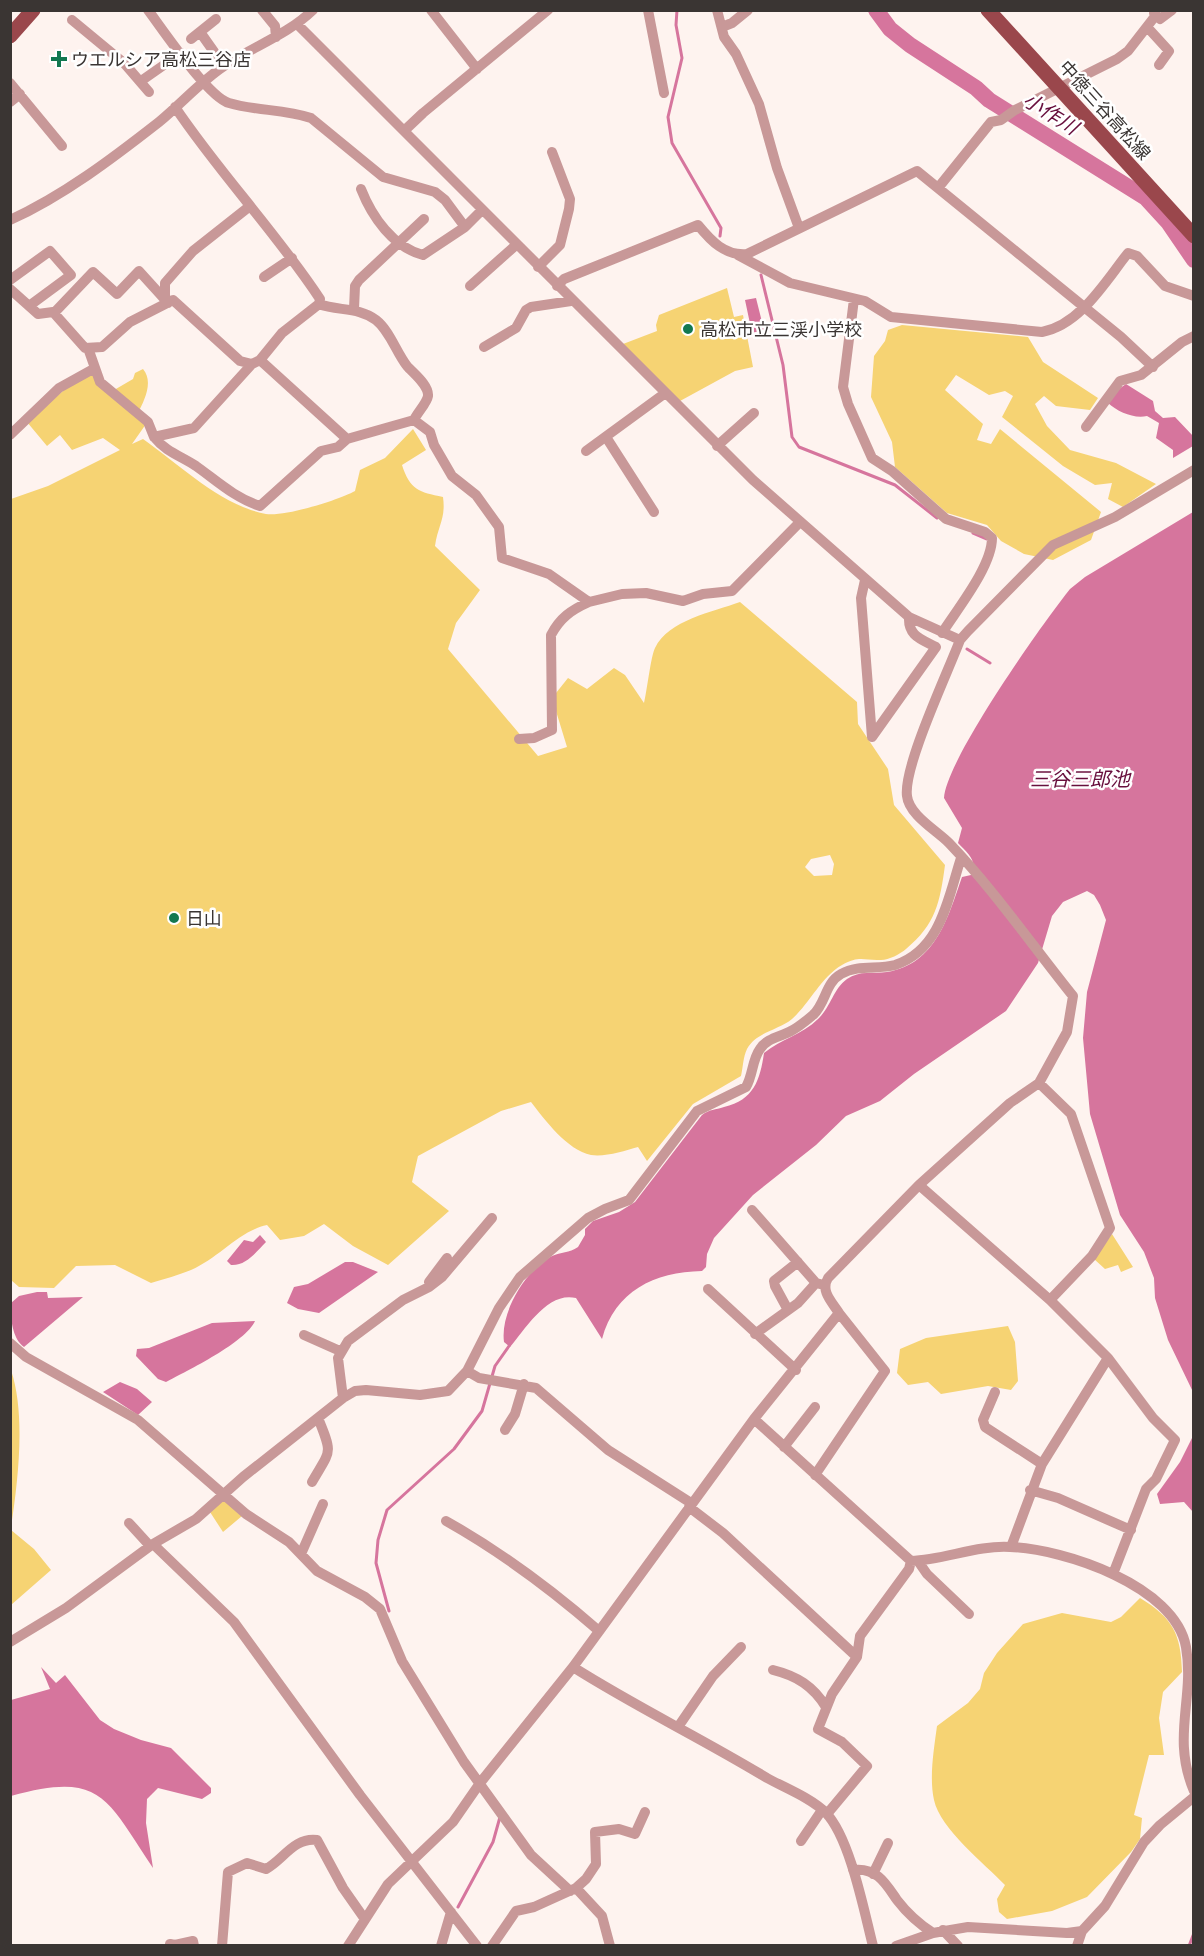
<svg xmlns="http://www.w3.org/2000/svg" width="1204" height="1956" font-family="Mulish,'Noto Sans JP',sans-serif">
  <rect width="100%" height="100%" fill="#fef3ef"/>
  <path fill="#f6d373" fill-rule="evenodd" d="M727,288L734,317L743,315L753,367L735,371L680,401L623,344L657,331L656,325L659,315Z
    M902,325L1028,337L1043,362L1098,398L1090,410L1056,406L1044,396L1035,404L1047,426L1070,450L1116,463L1156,484L1123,507L1108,499L1112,483L1095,485L1063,466L1002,417L1013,396L1005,391L989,395L956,375L945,390L983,424L977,440L991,444L1000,429L1101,512L1091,540L1053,560L1024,554L1001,541L987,525L947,513L895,467L892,442L871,397L874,356L885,341L888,330Z
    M143,369C154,382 144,401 138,413L146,424L132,444L143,439C180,465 220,505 266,514C284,517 339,500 355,491L360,470L385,458L413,429L426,450L402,465C410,490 419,492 443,497C446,519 438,525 435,546L480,590L456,623L448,649L538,756L567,747L552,698L568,678L587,689L614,668L625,675L644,703C647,691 651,655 655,648C668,620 713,612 740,602L857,702L858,724L888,769L894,805L945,865C940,902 936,924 906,949C900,954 889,960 881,960C864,961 860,955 842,965C821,977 810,1003 792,1019C779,1030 756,1032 747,1049C743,1057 743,1068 741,1076L693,1104L647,1161L638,1147C624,1151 606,1157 591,1155C567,1150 545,1120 531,1102L501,1111L418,1156L412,1182L449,1211L388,1265L353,1246L324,1224L304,1236L280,1240L267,1225C239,1231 219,1258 191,1270C179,1275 164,1279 151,1283L115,1265L76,1266L54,1288L19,1287L11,1280V499L48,486L120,450L103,438L72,450L60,435L47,446L27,422L71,384L94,374L109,393L133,379L135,373ZM830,855L834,864L832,875L814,876L805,867L811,859Z
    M1112,1234L1133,1267L1121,1272L1118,1265L1105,1269L1094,1259Z
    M1008,1326L1015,1342L1018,1381L1011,1390L988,1386L941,1394L928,1382L908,1385L897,1373L900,1349L926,1338Z
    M11,1370C26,1415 18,1481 11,1527Z
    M226,1500L242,1516L223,1532L210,1512L221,1501Z
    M11,1530L34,1549L51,1570L11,1605Z
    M1140,1598C1173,1618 1181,1634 1182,1672L1163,1692L1159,1718L1164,1755H1149L1134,1815L1142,1818L1140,1839L1131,1852L1087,1897L1052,1911L1007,1919L999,1912L997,1899L1005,1885C985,1864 940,1829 934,1800C929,1777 934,1749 937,1726L968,1703L980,1689L984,1673L997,1653L1023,1624L1062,1613L1111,1622L1121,1617Z"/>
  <path fill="#d6759d" d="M756,298L764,330L752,333L745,300Z
    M1126,384L1153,401L1155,411L1163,418L1175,417L1193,436V446L1173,458V450L1156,438L1159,423L1147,416C1134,419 1118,412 1108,403L1119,389Z
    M1193,512V1392L1168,1340L1155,1298L1154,1278L1144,1252L1120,1215L1090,1114L1083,1038L1087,992L1106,920L1100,905L1094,895L1087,891L1063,902L1052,916L1038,963L1006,1011L914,1074L880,1101L846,1116L816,1145L753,1195L714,1238L707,1254L706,1267L702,1271C654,1272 615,1291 602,1339L576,1298C548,1291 526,1328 510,1347L504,1342C500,1313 525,1270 552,1256C561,1252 569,1253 578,1247L585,1235V1229L593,1221L619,1212L635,1202L702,1115C710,1109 715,1110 724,1107C754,1100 760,1080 764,1053C781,1039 802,1035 818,1019C831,1007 833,989 847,979C860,970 873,974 887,972C936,964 948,917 962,877L971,875C978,860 968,854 958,843L962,828L944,798C946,760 1042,624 1070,589L1085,577Z
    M260,1235L266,1242C256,1252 246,1266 231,1265L227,1261L244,1240L253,1242Z
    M345,1262H353L378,1272L319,1313L298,1309L287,1303L294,1287L308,1284Z
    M37,1292H47L48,1298L83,1297L24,1347C12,1339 10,1316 11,1303L19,1296Z
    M255,1321C246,1342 187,1371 166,1382L158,1379L136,1356L137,1349L149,1348L212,1323Z
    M120,1382L137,1389L152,1402L138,1415L103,1392Z
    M1193,1436V1512L1184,1502L1160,1504L1157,1494L1180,1462Z
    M41,1667L56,1683L65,1675L100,1720L114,1729L141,1740L171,1748L211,1788V1793L202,1799L158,1788L147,1799L146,1823L153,1868C106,1798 102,1771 11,1796V1700L50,1689Z"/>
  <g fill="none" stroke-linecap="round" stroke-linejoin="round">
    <path stroke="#d6759d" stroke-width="3" d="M677,10L676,25L682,58L668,117L672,143L721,228L720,236
      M761,275L783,365L792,437L799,447L895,485L937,518
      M973,533L987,539
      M967,649L990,663
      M389,1611L376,1563L378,1540L387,1510L454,1449L482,1411L495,1366L509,1346
      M458,1907L493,1842L500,1817
      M1189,1946L1194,1933"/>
    <path stroke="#d6759d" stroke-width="16" d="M876,10L890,29L910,45L976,88L989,100L1146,198L1168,222L1194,260"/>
    <path stroke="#c89898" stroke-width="10" d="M148,10C163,30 208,97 229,103C256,111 284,109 311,118L383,177L435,192L445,200L465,227
      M262,10L275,26L276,37
      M431,10L477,69
      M648,10L664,93
      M717,10L724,37L736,54L759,104L777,168L799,228
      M1154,13L1160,19L1172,10
      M72,20L124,63L149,92
      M298,25L753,480L909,617L960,640
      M722,27L732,23L748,10
      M1148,28L1169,51L1159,65
      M200,32L224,66
      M191,39L216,19
      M141,81L181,53
      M10,83L62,146
      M10,102L20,94
      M175,107C220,174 276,232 320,299L319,304L282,333L260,360
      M405,130L423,113L548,10
      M938,188L991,122L1001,120L1015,110L1117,59L1128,51L1156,15
      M361,189C372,217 393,247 423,255L465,227L482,210
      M10,220C63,196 113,158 159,122C181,104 200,82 224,66C254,46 287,35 313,10
      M738,255L790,283L865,301L891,317L1042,332C1080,325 1105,282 1128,253L1137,256L1165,286L1194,296
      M538,267L560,245L569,209L570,199L552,152
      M264,277L292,258
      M10,280L50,251L71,275L29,306
      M470,286L516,245
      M557,286L564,279L698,225C711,241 725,256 747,254L917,171L1121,337L1153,367
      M10,289L38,314L53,312L85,348L102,347L130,322L173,300L240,361L252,364L260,360L347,439L414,420L430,432L434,445L452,476L476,495L499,527L502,558L549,574L589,602L622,594L646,593L683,601L703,594L732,591L800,522
      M165,299V283L193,251L250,206
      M854,299L843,387L848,404L872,458L892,471L946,519L985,532L992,538C992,566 958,608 942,633
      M319,304C338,311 359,307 376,320C390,331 396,352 407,366C413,373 429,385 428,396C427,403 417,413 414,420
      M354,309L355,286L359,280L424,219
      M54,313L93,272L117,294L139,271L168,303
      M484,347L516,328L526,310L531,307L571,301
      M88,348L100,382L148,422L154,437L194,428L252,364
      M1086,427L1120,381L1141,375L1182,342L1194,336
      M10,435L59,388L95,368
      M154,437C166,452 181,456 196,466C217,481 235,498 260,506L321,451L338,447L347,439
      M606,437L654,512
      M717,446L754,413
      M586,451L664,394
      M865,580L861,598L872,737L936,647C921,639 908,636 909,617
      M519,739L534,738L552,730L551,635C560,618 571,610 589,602
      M1039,1083L1071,1114L1110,1228L1092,1256L1050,1300
      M919,1185L1050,1300L1108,1358L1042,1464L1011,1547
      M752,1210L816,1283L824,1285
      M429,1282L447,1258
      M708,1289L796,1370
      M788,1310L775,1286L774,1281L798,1262
      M755,1334L798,1303L816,1283
      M304,1335L340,1351
      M10,1343L26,1357L138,1420L246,1514L289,1542L317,1571L365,1597L380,1609L402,1661L464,1762L531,1855L570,1891
      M1108,1358L1153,1418L1175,1440L1156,1479L1146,1489L1113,1574
      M467,1371L479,1378L536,1388L608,1450L691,1503
      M995,1392L983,1420L985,1427L1042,1464
      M343,1398L338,1358L348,1341L403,1300L429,1287L442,1277L492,1218
      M754,1419L911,1561C944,1560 977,1545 1010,1547C1065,1549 1175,1586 1186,1647C1195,1698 1171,1737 1194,1791
      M505,1430L515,1414L524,1384
      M784,1447L815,1407
      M815,1475L885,1371L839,1313
      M312,1482C331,1449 333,1455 318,1418
      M1030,1490L1058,1498L1131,1530
      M689,1507L723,1533L857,1657
      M446,1521C501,1552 552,1590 599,1631
      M129,1523L150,1546
      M153,1544L234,1622L360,1795L477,1946
      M301,1554L323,1504
      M918,1561L927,1574L969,1614
      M10,1642L66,1608L153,1544L196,1519L243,1477L343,1398L355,1391L366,1390L420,1395L448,1391L467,1371L499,1308L520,1277L588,1218L605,1209L629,1200L697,1111L746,1087C753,1075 752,1060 760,1049C767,1038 780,1037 791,1031C799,1027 807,1020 813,1015C826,1003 825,983 841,974C859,964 877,970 895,965C941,950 948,898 961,858
      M573,1667C636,1707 703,1739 767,1778C785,1788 811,1798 826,1813C850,1838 864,1911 873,1946
      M773,1670C797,1676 813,1686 826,1707
      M678,1727L713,1676L741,1647
      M827,1814L867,1766L842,1742L818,1729L832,1694L857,1657L860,1636L909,1569L911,1561
      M801,1841L822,1810
      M853,1870C877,1867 886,1884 897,1900C907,1913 919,1924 933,1933
      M873,1874L888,1843
      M576,1888L602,1916L610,1946
      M943,1930L958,1946
      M170,1944L175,1945L193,1941L194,1946
      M222,1946L228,1872L247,1863L266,1869C283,1860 294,1837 317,1840L343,1888L364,1918
      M348,1946L388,1884L453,1822L480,1783L573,1667L754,1419L839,1313C832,1302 820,1291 828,1278L919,1185L1010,1103L1039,1083L1067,1032L1073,996C1032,945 994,890 949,843C936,830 909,815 907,796C903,767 948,672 960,640L968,631L1053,545L1115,517L1194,470
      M441,1946L451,1912
      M492,1946L516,1911L534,1907L576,1888L586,1879L596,1864L595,1832L619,1829L635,1834L645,1812
      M896,1946L933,1933L968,1927L1067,1933L1082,1931
      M1077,1946L1082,1931L1105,1906L1144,1842L1160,1825L1194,1797"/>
    <path stroke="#9a474c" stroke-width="15" d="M988,10L1194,236
      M10,36L33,10"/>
  </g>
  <g fill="#137850" stroke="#fff" stroke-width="2">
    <path d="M56 50h6v6h6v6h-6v6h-6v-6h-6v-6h6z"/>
    <circle cx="688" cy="329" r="6"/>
    <circle cx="174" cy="918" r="6"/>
  </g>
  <g text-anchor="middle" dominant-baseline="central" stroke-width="5" stroke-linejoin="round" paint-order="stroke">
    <g font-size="18" fill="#3a3533" stroke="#fff" text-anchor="start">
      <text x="71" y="59">ウエルシア高松三谷店</text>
      <text x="700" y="329">高松市立三渓小学校</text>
      <text x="186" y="918">日山</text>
    </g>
    <g font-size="18" fill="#3a3533" stroke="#fff">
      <text transform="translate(1105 110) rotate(48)">中徳三谷高松線</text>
    </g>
    <g font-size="20" font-style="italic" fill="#680f3d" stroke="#fff">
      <text transform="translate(1051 113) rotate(32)">小作川</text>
      <text x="1080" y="778">三谷三郎池</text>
    </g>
  </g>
  <rect width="1204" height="1956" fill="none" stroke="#3a3533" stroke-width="24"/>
</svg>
